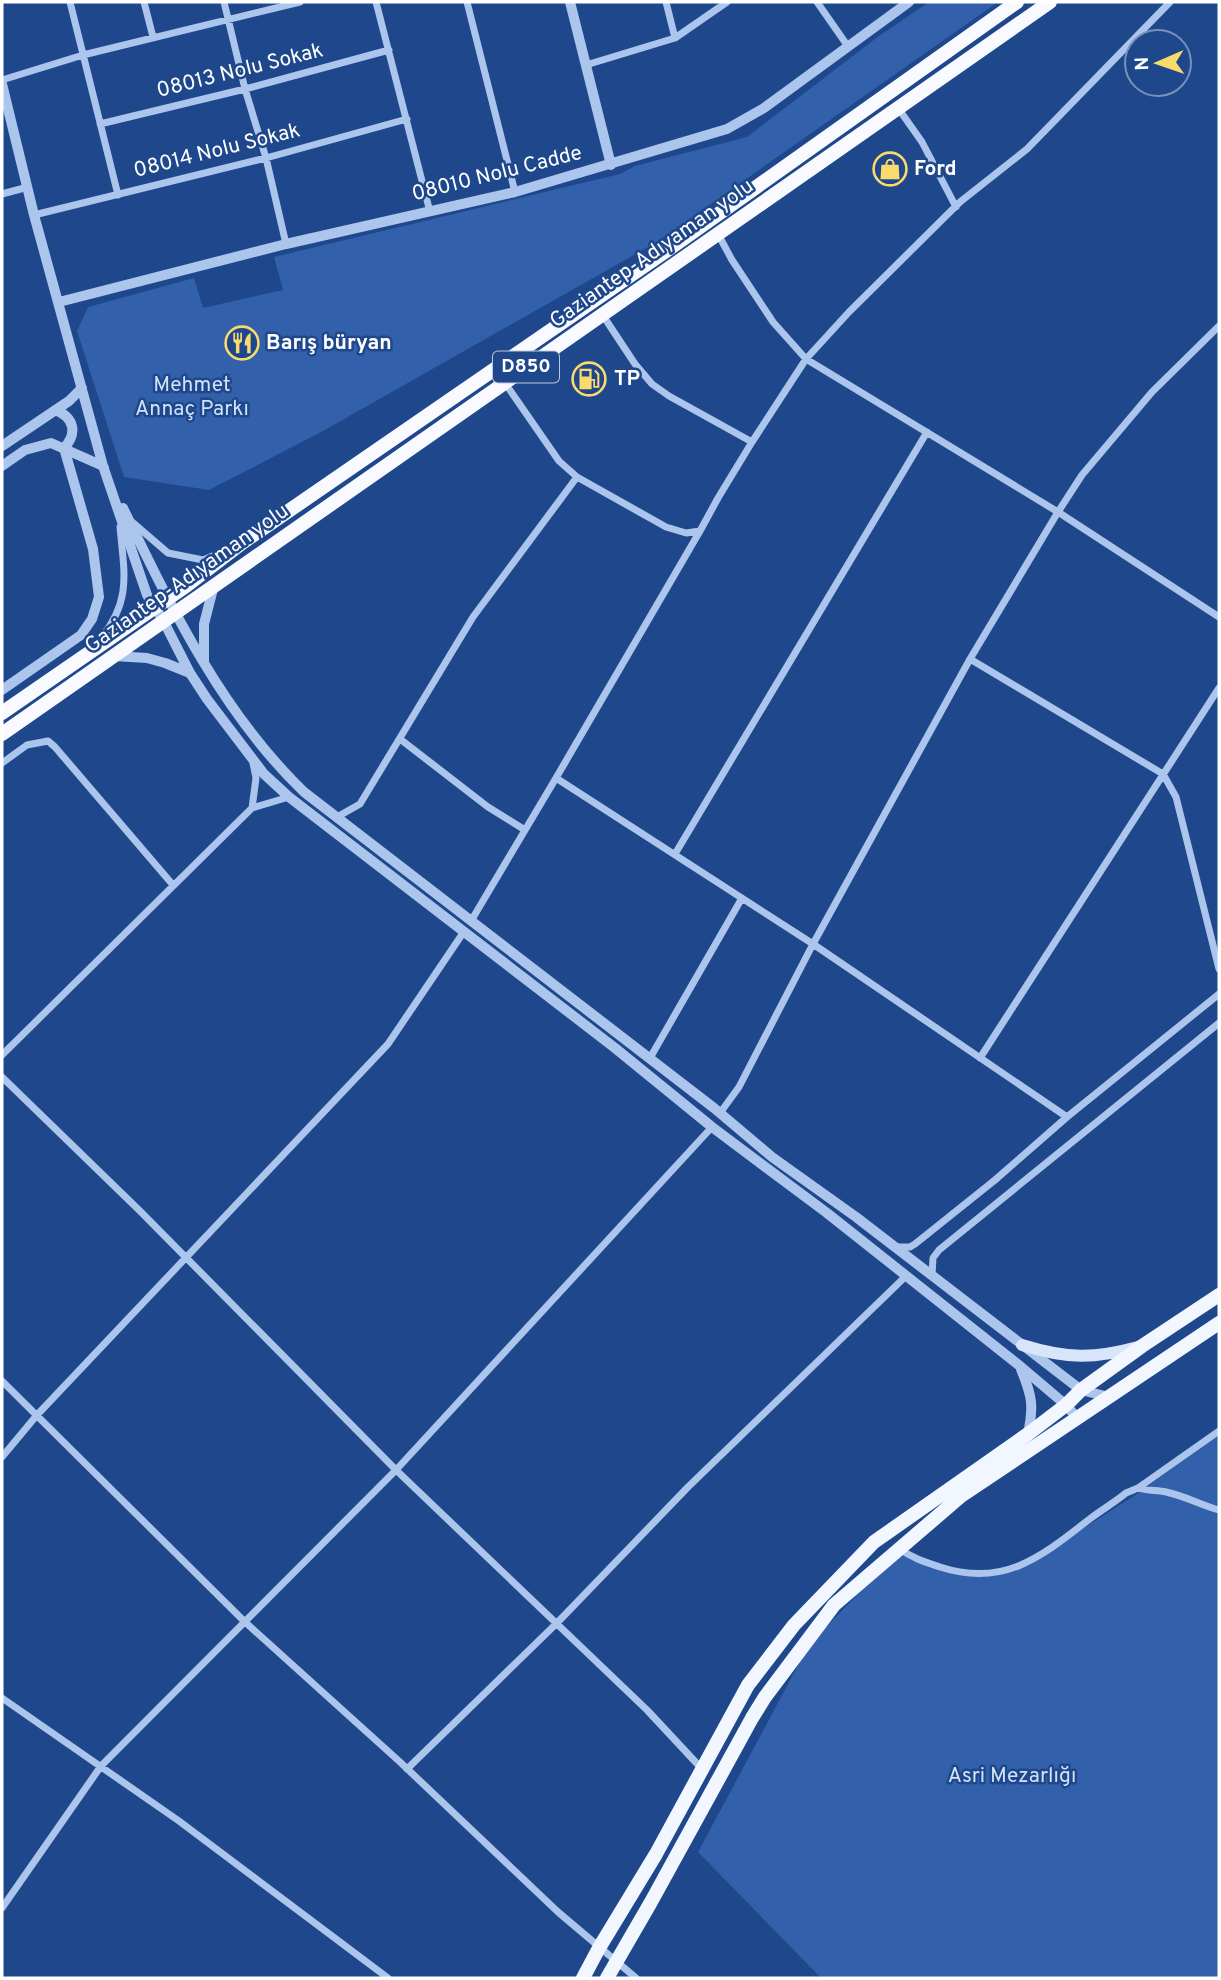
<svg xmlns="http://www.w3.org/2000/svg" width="1221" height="1980" font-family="Overpass,sans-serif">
  <rect width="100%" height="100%" fill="#1f488c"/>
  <path fill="#3260aa" d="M929,2H998L655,243L323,431L209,490L124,477L77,331L88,307L194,278L203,308L283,290L274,257L620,174L635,166L747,137L879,36Z
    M1219,1434V1978H821L698,1852L809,1645L900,1550L966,1575L1026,1565L1137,1494Z"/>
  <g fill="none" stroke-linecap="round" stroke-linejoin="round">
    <path stroke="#acc5ec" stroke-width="7" d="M70,2L118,195
      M144,2L153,37
      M224,2L245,89L266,158L286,244
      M376,2L430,212
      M467,2L515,192
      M666,2L675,38
      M817,2L847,45
      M586,65L675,38L727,2
      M2,80L83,55L300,2
      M898,108L922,142L956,207
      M100,124L245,89L389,50
      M2,194L28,187
      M34,215L266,158L407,119
      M718,234L732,260L773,322L806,359L1058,512L1219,617
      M602,314L635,364L652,384L669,396L752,442
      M505,383L559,461L577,477L666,527L686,533L700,531L718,498L752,442L806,359L849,312L960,202L1027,149L1170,2
      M132,522L168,553L203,560L222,552
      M700,531L556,778L813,944L1067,1117
      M101,638C132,600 124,572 120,527
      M970,659L1163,774L1176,797L1219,969
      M400,739L488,807L525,830
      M2,763L27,745L48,741L55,747L173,885
      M252,808L256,778L253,763
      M337,817L360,804L473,617L577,477
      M675,854L927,432
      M471,921L556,778
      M2,1055L252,808L289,797
      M650,1058L742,898
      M980,1058L1219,688
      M2,1077L140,1211L396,1470L647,1710L702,1769
      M720,1113L739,1087L813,944L970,659L1058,512L1082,475L1152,392L1219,326
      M897,1247H910L915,1244L995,1180L1067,1117L1219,994
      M932,1275L933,1258L939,1250L1219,1023
      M2,1381L245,1622L400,1762L558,1912L636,1978
      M2,1457L37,1415L388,1044L463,933
      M1138,1488C1148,1491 1157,1490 1166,1492C1185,1496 1201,1505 1219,1510
      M900,1549C912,1558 925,1562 940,1567C1005,1588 1042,1556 1091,1518C1103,1509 1115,1502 1126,1493L1138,1488L1219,1431
      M2,1698L179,1821L388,1978
      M407,1769L557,1623L688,1487L906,1276
      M2,1908L101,1766L396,1470L712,1127"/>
    <path stroke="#acc5ec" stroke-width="10" d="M570,2L611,165
      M2,84L34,215L103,466L147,595L163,620L190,673L207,699L264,774L289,797L615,1048L712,1127L827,1213L1020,1366L1066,1405L1078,1419
      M59,302L286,244L515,192L727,129L764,108L909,2
      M55,410C74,417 78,433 64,448
      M2,446L69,401L82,388
      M2,466L25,450L51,443L103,466L104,468
      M123,508C172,609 222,713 304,792L714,1108L772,1157L856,1217L1081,1390L1109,1397
      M114,656L147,658L165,663L190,673
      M204,661V624L214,585
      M2,690L81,635L92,619L99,597L93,549L64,448
      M1021,1369C1032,1396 1034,1405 1028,1434"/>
    <path stroke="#d8e4f9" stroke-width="12" d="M1022,1345C1067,1359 1094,1359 1138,1347"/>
    <path stroke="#f1f6ff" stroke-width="14" d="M583,1978L599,1948L656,1854L748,1685L794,1625L874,1542L1028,1434L1066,1405L1081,1390L1142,1346L1219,1295
      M607,1978L651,1902L752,1718L765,1697L834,1605L961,1496L1219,1323"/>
    <path stroke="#f8faff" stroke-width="14" d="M2,713L186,586L242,543L669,249L1017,2
      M2,734L1050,2"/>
  </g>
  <defs>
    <symbol id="shop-ring" viewBox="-11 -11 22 22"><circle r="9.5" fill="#1f488c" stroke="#fada6c" stroke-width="1.5"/><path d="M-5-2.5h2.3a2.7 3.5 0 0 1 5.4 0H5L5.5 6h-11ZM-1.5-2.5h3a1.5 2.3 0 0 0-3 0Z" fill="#fada6c"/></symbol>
    <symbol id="restaurant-ring" viewBox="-11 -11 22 22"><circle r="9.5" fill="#1f488c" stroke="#fada6c" stroke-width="1.5"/><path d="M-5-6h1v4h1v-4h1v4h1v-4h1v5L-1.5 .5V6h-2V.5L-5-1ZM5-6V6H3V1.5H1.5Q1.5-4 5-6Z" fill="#fada6c"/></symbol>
    <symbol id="fuel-ring" viewBox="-11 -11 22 22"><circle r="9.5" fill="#1f488c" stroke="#fada6c" stroke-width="1.5"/><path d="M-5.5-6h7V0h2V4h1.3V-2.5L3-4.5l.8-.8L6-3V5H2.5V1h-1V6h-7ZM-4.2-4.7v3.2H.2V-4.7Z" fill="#fada6c"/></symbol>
  </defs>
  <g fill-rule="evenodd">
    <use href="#shop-ring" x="871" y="150" width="38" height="38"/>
    <use href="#restaurant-ring" x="223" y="324" width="38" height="38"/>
    <use href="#fuel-ring" x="570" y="360" width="38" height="38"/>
  </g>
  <g text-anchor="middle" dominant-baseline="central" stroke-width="5" stroke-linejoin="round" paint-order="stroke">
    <rect fill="#1f488c" stroke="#bcc8dc" stroke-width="2" x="493" y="351.5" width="66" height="31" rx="5"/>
    <g font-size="19" font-weight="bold" fill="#fff">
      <text x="526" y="367">D850</text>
    </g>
    <g font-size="21" fill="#fff" stroke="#1f488c">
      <text transform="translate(240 71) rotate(-14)">08013 Nolu Sokak</text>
      <text transform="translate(217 151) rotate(-14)">08014 Nolu Sokak</text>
      <text transform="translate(497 174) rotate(-14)">08010 Nolu Cadde</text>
      <text transform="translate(652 254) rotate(-35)">Gaziantep-Adıyaman yolu</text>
      <text transform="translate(187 579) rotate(-35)">Gaziantep-Adıyaman yolu</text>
    </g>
    <g font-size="21" font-weight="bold" fill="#fff" stroke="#1f488c" text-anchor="start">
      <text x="914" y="169">Ford</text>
      <text x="266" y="343">Barış büryan</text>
      <text x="614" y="379">TP</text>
    </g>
    <g font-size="21" fill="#d1e1f9" stroke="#1f488c">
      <text x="192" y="385">Mehmet<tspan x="192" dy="24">Annaç Parkı</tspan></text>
      <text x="1012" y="1776">Asri Mezarlığı</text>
    </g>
  </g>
  <rect width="1221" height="1980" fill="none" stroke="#ffffff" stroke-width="7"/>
  <g transform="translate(1158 63) rotate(268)"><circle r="33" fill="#1f488c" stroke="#7991ba" stroke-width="2"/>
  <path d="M0-5L12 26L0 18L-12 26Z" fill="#fada6c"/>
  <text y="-10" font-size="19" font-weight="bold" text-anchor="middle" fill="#ffffff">N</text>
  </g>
</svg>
